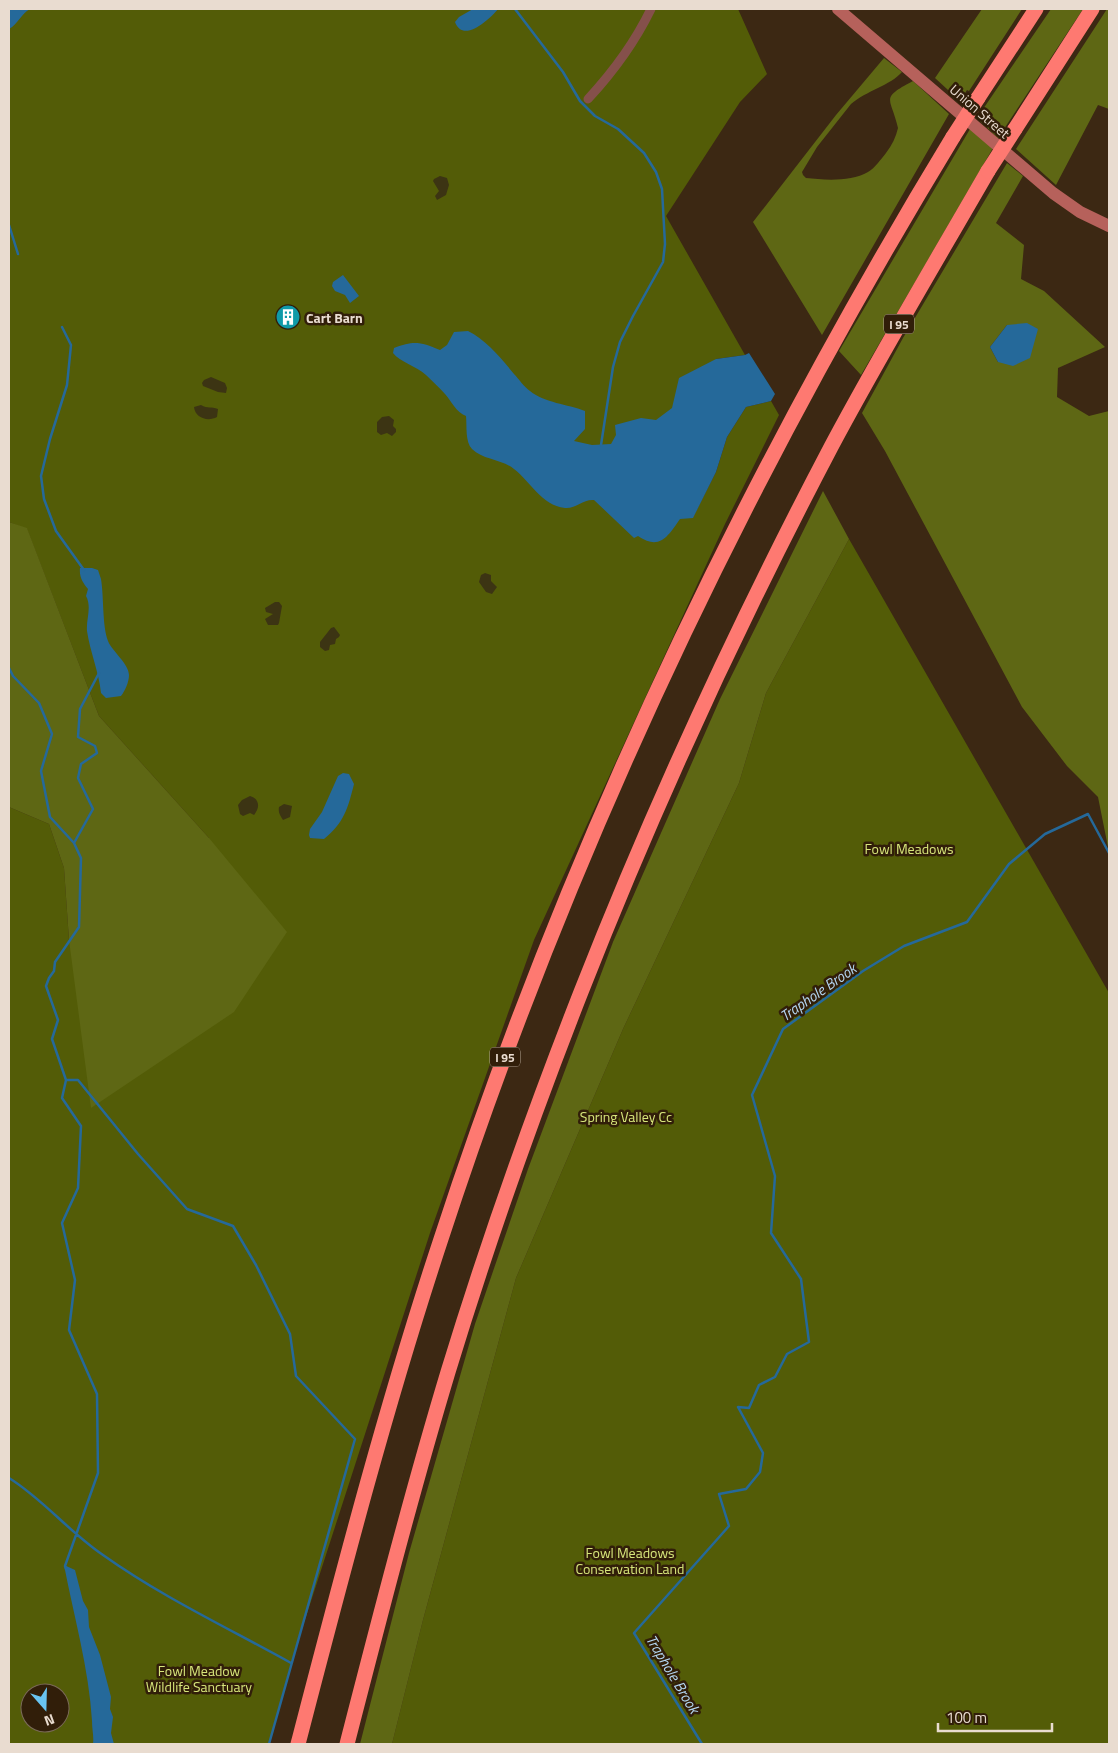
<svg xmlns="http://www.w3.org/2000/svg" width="1118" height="1753" font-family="'Titillium Web',sans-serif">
  <rect width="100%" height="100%" fill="#3c2813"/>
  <path fill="#535c07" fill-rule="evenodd" d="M9,9H738L767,74L740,102L666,216L745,355L716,359L693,517L716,472L727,437L746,407L771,401L779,415L725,524L534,940L430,1233L291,1663L269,1744H9V807L49,824L64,868L69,940L209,838L99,716L27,529L9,522ZM30,1693H60V1723H30Z
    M849,539L1109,993V1744H392L423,1620L516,1278L623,1029L739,783L766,693Z"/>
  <path fill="#5e6714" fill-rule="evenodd" d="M982,9H1022L969,91L967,90L960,101L935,78Z
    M1051,9H1083L998,138L977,118Z
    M1107,9H1109V109L1098,105L1056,185L1016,149Z
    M884,58L902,72C891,85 866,91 851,104L817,147L802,172L803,175L806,178C824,180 851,182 868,172C875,168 881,159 886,153C892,145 896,137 898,128C891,97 879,99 913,81L949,114L822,335L753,222L836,115Z
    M970,129L993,148L861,375L839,351Z
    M1007,163L1023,176L996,223L1024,245L1021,279L1044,291L1105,347L1058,368L1057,397L1089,416L1109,411V852L1098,797L1067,766L1022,707L885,451L862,413L903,338ZM1007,325L998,362L990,347Z
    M823,491L849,539L766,693L739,783L623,1029L516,1278L423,1620L392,1744H360L409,1553L475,1324L528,1169L613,942L720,699Z
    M9,522L27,528L99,716L209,838L287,932L234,1012L91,1108L69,940L64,868L49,824L9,807Z"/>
  <path fill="#3c3413" d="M440,176L447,178L449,185L446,195L437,200L435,196L439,191L433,181L434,179Z
    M211,377L225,383L227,388L226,393L218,392L203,386L202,383L204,380Z
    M201,405C208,409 211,406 218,409L217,417C208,422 195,418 194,407Z
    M389,416L394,420L393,426L396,429V432L392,436L387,433L381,435L377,432V422L382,417Z
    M485,573L491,575V581L497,587L492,594L486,592L479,582L481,575Z
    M275,602H279L282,606L279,623L278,625H268L265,619L273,614L266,612L265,608Z
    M334,627L340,635L339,637L336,639L335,644L330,645L329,650L325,651L320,647V642L331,628Z
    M250,796C260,799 260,808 254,815L250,813L243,816L240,814L238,805L242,800Z
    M284,804L292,806L290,817L283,820C280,815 278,813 279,807Z"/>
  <path fill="#25699a" d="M9,9H30C21,14 18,24 9,29Z
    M473,9H498C490,19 463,44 455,22L459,17Z
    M343,275L359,296L350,303L345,295L335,291L332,286L333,282Z
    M1027,323L1038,329L1030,358L1013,366L998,362L990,347L1007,325Z
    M468,331C486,340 501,358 514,374C519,379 524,387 530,391C545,403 567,404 585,411V429L574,441L592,445L611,444L616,435L615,425L641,418L656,420L672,408L679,378L716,359L745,355L749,353L775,394L771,401L746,407L727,437L716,472L693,518L680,519C668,536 660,551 638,536L634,538L594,500C583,499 576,509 565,508C541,505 531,482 514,469C502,459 483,460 472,449C465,442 467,426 466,416C456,412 452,402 445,394C439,387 432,381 426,375C416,366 400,362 393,353L394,348C414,340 421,342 440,350L447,345L454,332Z
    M80,568H92L98,570L101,579C104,597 102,625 108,641C112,651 129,664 129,675C129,682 125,691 121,696L106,698L101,693C99,672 90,652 87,631C86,619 92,607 86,596L88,589C83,583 79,577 80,568Z
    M343,773L349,774L354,784C348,808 344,823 324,839L310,838L309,835L310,829L322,812L338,776Z
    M64,1565L75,1570L83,1601L88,1610L89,1627L100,1655L111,1697L110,1709L113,1717L111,1733L114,1744H93C94,1736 92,1730 92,1721C89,1669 74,1617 64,1565Z"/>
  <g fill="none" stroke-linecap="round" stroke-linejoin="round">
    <path stroke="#25699a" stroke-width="2.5" d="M515,9L563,72L580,101L595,116L618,129L644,153L656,172L662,189L665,244L663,262L633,316L620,342L613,367L601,445
      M9,225L18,254
      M62,327L71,345L67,385L50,439L41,476L44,499L56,531L84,570
      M9,668L13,676L39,703L52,734L41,771L50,817L74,843
      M66,1080H78L138,1154L187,1209L233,1226L256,1265L290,1334L296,1376L355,1439L269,1744
      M9,1478C43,1499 69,1532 103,1555C162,1597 228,1628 291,1663
      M66,1569L65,1566L98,1473L97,1394L69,1330L75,1280L62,1223L78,1188L81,1126L62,1098L66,1080L52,1039L58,1020L46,986L49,978L54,971L55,962L79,927L81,858L74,843L93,809L78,778L81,764L97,753L95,746L78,737L80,709L99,673
      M702,1744L634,1633L729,1526L719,1494L746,1489L760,1472L763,1453L738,1407L749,1408L759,1385L775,1377L787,1354L809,1342L801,1279L771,1233L775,1176L752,1095L783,1029L863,971L904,946L967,922L1009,864L1045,834L1088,814L1109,853"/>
    <path stroke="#85504b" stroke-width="9" d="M588,99C613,72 635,42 651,9"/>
    <path stroke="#b6615b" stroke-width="12" d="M838,9L1053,193L1080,212L1109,226"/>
    <path stroke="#fe7971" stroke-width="15" d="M978,98L1036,9
      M1015,129L1092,9
      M298,1744C342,1575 386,1405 441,1239C567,853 742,484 953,137
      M347,1744C379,1620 411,1495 448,1372C487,1244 532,1117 581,992C654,806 738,624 831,447C881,353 935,263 988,171"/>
    <path stroke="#fe7971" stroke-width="15" d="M953,137L978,98
      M988,171L1015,129"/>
  </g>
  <defs>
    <symbol id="building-disc" viewBox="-11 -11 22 22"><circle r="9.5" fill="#0f9aa8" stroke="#311e09"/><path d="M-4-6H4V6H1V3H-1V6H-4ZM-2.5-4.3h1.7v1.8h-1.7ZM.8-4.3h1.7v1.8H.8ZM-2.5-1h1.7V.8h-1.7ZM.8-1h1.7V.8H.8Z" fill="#fff"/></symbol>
  </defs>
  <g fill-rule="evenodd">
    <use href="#building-disc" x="274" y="303" width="28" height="28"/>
  </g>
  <g text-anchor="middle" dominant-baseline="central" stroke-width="5" stroke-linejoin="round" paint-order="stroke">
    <g fill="#311e09" stroke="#b2a394" stroke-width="1">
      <rect x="884" y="314.5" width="30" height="19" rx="4"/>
      <rect x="490" y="1047.5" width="30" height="19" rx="4"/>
    </g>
    <g font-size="12" font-weight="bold" fill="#e9dcd0">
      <text x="899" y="324">I 95</text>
      <text x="505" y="1057">I 95</text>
    </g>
    <g font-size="14" fill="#e9dcd0" stroke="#311e09">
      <text transform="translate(980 111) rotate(41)">Union Street</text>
    </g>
    <g font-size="14" font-weight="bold" fill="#e9dcd0" stroke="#311e09" text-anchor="start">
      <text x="306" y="317">Cart Barn</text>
    </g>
    <g font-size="14" fill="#d7e67b" stroke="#311e09">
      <text x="909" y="848">Fowl Meadows</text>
      <text x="626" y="1116">Spring Valley Cc</text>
      <text x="630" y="1552">Fowl Meadows<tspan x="630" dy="16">Conservation Land</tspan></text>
      <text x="199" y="1670">Fowl Meadow<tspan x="199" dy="16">Wildlife Sanctuary</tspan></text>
    </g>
    <g font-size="15" font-style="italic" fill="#b5d7f3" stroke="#311e09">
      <text transform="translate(818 992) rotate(-35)">Traphole Brook</text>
      <text transform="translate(673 1674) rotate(59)">Traphole Brook</text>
    </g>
  </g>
  <rect width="1118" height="1753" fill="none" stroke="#e9dcd0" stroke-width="20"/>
  <g transform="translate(45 1708) rotate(160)"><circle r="24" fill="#311e09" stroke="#7b6a59"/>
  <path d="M0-4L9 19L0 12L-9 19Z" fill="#69c4f1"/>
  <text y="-8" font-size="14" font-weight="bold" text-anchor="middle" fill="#e9dcd0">N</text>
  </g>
  <path d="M938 1723v8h114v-8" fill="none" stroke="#e9dcd0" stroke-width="2.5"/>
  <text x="946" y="1723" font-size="15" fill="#e9dcd0" stroke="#311e09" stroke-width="4" paint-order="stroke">100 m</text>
</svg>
